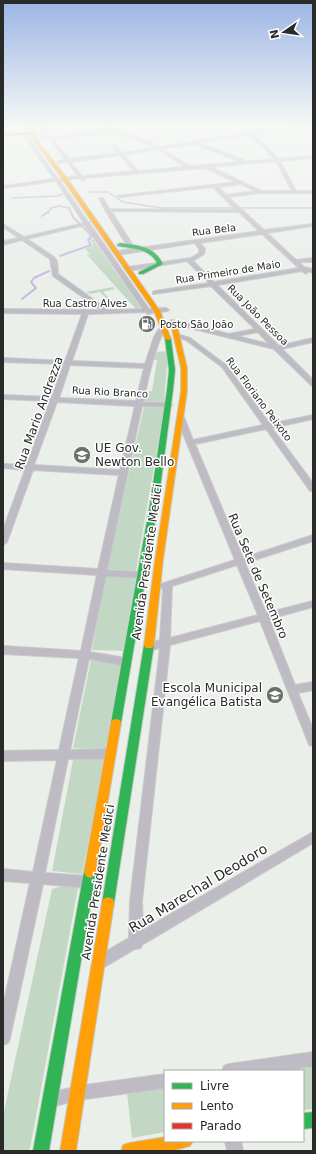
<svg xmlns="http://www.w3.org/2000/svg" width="316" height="1154" font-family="'DejaVu Sans',sans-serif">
  <rect width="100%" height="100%" fill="#eaefea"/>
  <path fill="#c3d8c4" d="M92,238L141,308L136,309L87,255L90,254L85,249L94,245L90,240Z
    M113,287L115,289L103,292L111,300L117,299L120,303L117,304L118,306L111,307V309L101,303L109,301L100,292L90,294L86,292Z
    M168,351L164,402L144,401L146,392L152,391L157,360H154L155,352Z
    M144,407L164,408L136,571L107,569Z
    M106,575L136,577L123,651L92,650Z
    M91,660L122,663L106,750L73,748Z
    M105,759L82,874L52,871L73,760Z
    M66,885L78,888L30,1149L25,1151H5L3,1150V1116L52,889Z
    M313,1065V1109L303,1110V1071H273Z
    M165,1088V1132L132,1138L127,1093Z"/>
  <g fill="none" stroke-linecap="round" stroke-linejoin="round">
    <path stroke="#cab6e1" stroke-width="1.5" d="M89,192H108L123,202L161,208H313
      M12,198L57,196L64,194
      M48,213L51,208L59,206L69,208L71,213"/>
    <path stroke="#cab6e1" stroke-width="2" d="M42,216L48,212
      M60,256L91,245L88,240L91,237L90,234L73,217L71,212
      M22,299L36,288L31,282L34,278L49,271"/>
    <defs>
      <path id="street" d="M29,125H43L52,137L111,130L99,125H104L153,143L159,147L266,130L313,125V127L252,134L265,144L278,159L313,156V158L280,161L296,191H313V193H260L228,197L264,230L313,224V226L267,233L296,260L313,258V262H299L304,267L313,269V273L308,271L306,274L302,271L217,285L279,346L313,338V342L282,349L313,380V386L311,385L274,349L170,323V321L172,320L229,334L255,329L211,286L153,294V292L155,291L209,283L187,261L128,271L125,269L128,267L191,258L199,253V249L195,243L117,255L114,253L117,251L259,231L239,212L111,211L134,247L131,249L128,247L105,210L99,198H103L109,209L236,210L213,187L120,197L118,196L236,182L205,168L84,178L85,180L83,181L79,178L60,181L88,222H90V224L149,309L166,308L169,310C163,314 154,311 148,314L145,312L88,314L72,361L145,364L154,337L162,324H166L167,325C154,348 149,376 143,402L168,403L172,405L168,407L142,406L107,570L140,572L144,575L140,578L106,576L90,652L126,658L130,659L131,662L130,665L126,666L89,659L70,750L110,749L114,751L116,754L114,757L110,759H68L45,873L87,876L91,878L93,882L91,886L87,888L43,884L10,1038L8,1043L3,1045V1006L30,883L3,881V869L33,872L57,760L3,761V751L59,750L79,658L3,654V646L81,651L97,575L3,569V563L98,569L119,475L33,470L7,542L3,545V530L25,470L3,468V464L27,465L50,401L3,399V395L52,397L64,364L3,362V358L65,361L82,314L3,313V309L101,310L53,276L50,259L22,240L3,245V241L19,238L3,227V224L24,237L84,223L56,181L3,188V186L54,179L23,134L25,133L58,179L78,176L67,162L58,163V161L65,160L50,139L40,140V138L48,137L40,126L28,127ZM116,132L155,148L122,153L114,145L112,146L118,153L69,159L54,139ZM247,135L262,146L274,159L245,162L244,160L199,143ZM194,144L241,162L190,166L162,149ZM158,149L185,167L138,171L124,155ZM120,155L134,171L82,176L71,162ZM276,161L292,191H261L211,167ZM241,184L255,191L226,195L218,187ZM85,225L143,309L108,310L58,274L57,261L54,257L27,239ZM262,234L299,268L214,282L193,261L204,254L205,249L200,243ZM258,332L269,344L237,336ZM70,365L144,368L136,401L59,398ZM57,402L135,406L120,470L34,465Z
        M177,334L190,338L226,365L270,424L313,415V419L272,428L313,483V491H310L266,429L195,444L243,558L313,535V541L245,563L266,613L313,601V607L269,619L295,685L313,682V690L298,693L313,729V746L309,745L308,742L260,621L170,645L142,901L143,930L313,832V843L142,945L141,948L135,949L101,969L96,967L94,962L96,957L129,938L130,901L160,648L149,651L146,650L144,647L146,644L160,640L163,589L159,586L161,584L235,560L177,419L178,417H184L193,440L263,425L222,367L186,340L175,337L174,336ZM237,565L258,615L170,638L172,586Z
        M313,1052V1066L280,1071H222L224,1066L229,1064Z
        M165,1074V1088L78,1100L51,1107L46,1104L43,1099L46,1094L78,1086Z
        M225,1141H241L243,1151H227Z"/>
      <path id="fast" d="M120,243C139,246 153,245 163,264L143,274H139V272L157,263C149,248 133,249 118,246L117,245Z
        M168,337L171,339L175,370L173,390L158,504L121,723L120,726L116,727L112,726L111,723L150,504L167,390L169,370L165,339Z
        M149,641L152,642L154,645L114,903L113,907L108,909L103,907L102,903L144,645L146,642Z
        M90,866L94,868L96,872L49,1151H33L84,872L86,868Z
        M313,1112V1128L303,1129V1113Z"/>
      <path id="slow" d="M26,125H30L35,137L67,178L160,311L171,339L170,340L165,339L154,311L63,180L31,137Z
        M174,323L177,325L187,368V391L163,560L154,645L152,648H146L144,645L155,560L181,391V368L171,325Z
        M116,719L120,720L121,723L96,872L94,876L90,878L86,876L84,872L111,723L112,720Z
        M108,897L113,899L114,903L76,1151H60L102,903L103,899Z
        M165,1137V1141H193L190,1146L172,1151H121L123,1145L129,1143Z"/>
      <path id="jam" d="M33,132L34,134L3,136V134Z"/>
    </defs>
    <use href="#street" stroke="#c8cbc8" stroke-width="2"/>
    <use href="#fast" stroke="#c8cbc8" stroke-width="2"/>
    <use href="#slow" stroke="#c8cbc8" stroke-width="2"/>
    <use href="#jam" stroke="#c8cbc8" stroke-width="2"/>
    <use href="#street" fill="#bfbbc4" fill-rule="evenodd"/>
    <use href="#fast" fill="#30b455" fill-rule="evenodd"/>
    <use href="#slow" fill="#ff9f0a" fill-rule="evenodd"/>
    <use href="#jam" fill="#e5322d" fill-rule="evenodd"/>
  </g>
  <linearGradient id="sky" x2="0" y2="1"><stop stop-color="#9cb5e5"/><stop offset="0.44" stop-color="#f6f8f6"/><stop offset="1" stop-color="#f6f8f6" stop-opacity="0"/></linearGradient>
  <rect width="316" height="286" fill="url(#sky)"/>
  <defs>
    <symbol id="fuel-disc" viewBox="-11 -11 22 22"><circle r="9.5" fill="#6c706c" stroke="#fff"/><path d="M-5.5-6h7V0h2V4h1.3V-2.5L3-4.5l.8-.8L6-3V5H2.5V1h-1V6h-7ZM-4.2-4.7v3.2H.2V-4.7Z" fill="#fff"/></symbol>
    <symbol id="school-disc" viewBox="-11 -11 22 22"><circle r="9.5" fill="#6c706c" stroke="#fff"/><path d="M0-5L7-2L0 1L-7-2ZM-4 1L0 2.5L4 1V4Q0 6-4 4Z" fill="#fff"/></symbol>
  </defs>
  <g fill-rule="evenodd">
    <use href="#fuel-disc" x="137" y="314" width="20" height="20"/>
    <use href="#school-disc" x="72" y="445" width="20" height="20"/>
    <use href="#school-disc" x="265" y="685" width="20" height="20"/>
  </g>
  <g text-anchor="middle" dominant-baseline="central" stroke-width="3" stroke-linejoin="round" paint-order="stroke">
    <g font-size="10" fill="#282b28" stroke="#fff">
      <text transform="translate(214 230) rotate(-7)">Rua Bela</text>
      <text transform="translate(228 272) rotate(-9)">Rua Primeiro de Maio</text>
      <text x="85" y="303">Rua Castro Alves</text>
      <text transform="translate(258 315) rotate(45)">Rua João Pessoa</text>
      <text transform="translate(110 392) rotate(3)">Rua Rio Branco</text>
      <text transform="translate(259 399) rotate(53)">Rua Floriano Peixoto</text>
    </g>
    <g font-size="10" fill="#282b28" stroke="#fff" text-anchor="start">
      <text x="160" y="324">Posto São João</text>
    </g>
    <g font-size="12" fill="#282b28" stroke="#fff">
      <text transform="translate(39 413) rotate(-70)">Rua Mario Andrezza</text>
      <text transform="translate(147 562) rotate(-82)">Avenida Presidente Medici</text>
      <text transform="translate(258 576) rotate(67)">Rua Sete de Setembro</text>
      <text transform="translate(98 882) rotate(-81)">Avenida Presidente Medici</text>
    </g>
    <g font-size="12" fill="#282b28" stroke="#fff" text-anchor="start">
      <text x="95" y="448">UE Gov.<tspan x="95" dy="14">Newton Bello</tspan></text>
      <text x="262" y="688" text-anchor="end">Escola Municipal<tspan x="262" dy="14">Evangélica Batista</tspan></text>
    </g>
    <g font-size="14" fill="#282b28" stroke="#fff">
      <text transform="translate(198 888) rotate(-31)">Rua Marechal Deodoro</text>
    </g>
  </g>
  <rect width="316" height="1154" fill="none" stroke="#282b28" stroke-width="8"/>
  <rect x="164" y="1070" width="140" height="72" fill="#ffffff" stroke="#a9aaa9"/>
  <rect x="172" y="1083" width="20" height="6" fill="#30b455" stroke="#a9aaa9"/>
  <text x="200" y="1090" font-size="12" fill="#282b28">Livre</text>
  <rect x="172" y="1103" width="20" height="6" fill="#ff9f0a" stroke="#a9aaa9"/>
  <text x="200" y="1110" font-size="12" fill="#282b28">Lento</text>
  <rect x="172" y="1123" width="20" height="6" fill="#e5322d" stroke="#a9aaa9"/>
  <text x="200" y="1130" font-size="12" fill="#282b28">Parado</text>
  <g transform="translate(284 32) rotate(257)" stroke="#ffffff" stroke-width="3" paint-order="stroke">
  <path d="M0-3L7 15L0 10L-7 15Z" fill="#282b28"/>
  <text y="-6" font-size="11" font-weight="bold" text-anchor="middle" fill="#282b28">N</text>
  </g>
</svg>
